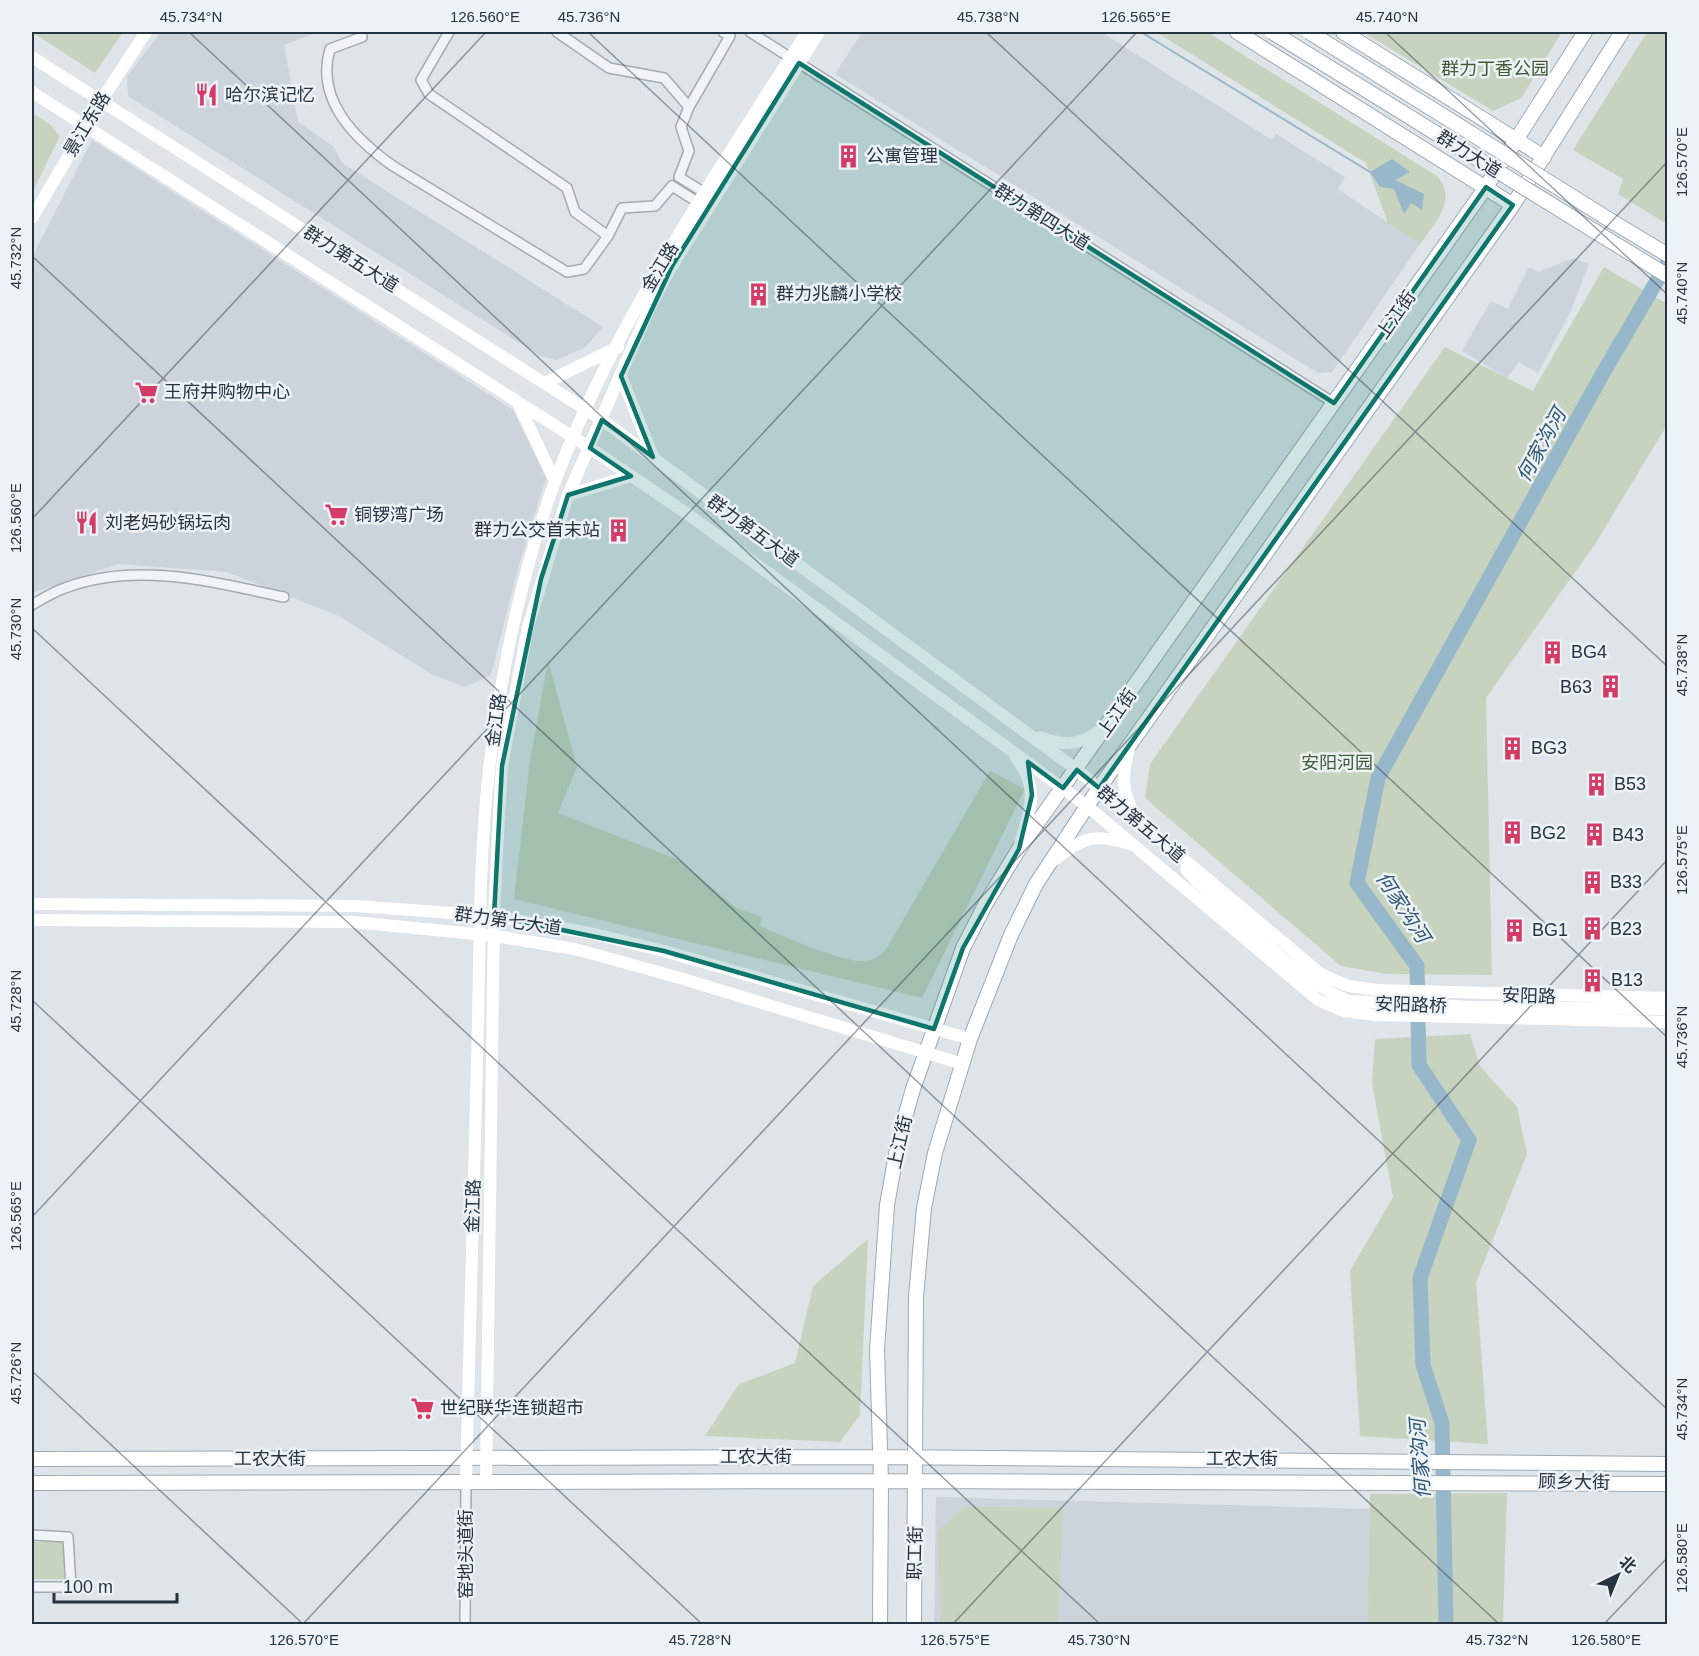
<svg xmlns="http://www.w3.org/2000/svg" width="1699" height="1656" font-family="Arial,'Noto Sans SC',sans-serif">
  <rect width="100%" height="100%" fill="#dee4e8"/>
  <path fill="#ccd3da" d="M161,32H319L284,45L298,122L333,146L342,163L603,327L585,348L556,360L540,356L128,96L127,76Z
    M862,32H1101L1272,140L1276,134L1345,177L1338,189L1420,244L1332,372L1318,373L835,74Z
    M92,140L513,410L546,478L518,568L491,675L465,687L431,674L339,616L227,572L118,564L32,593V257Z
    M1573,258L1589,264L1569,315L1538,373L1519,362L1507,378L1462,351L1491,301L1508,309L1529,267L1539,272Z
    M936,1497L1371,1509L1370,1624H934Z"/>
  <path fill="#c7d3bf" d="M32,32H123L95,73Z
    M1156,32H1207L1437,176C1458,201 1435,222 1420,244L1388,223L1366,163Z
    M1363,32H1562L1521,98L1493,111Z
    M1647,32H1667V224L1618,194L1623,179L1573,150Z
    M32,113L50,124L60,136L32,193Z
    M1604,267L1667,304V425L1595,544L1486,698L1492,975L1386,974L1341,966L1145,798L1150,764L1445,347L1533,391Z
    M548,661L577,767L558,813L679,860L736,908L762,917L760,926C779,935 845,963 864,961C872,961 879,956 885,951L990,771L1025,789L922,998L514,899L530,761Z
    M1470,1034L1480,1066L1517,1107L1527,1154L1476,1282L1488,1444L1360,1436L1350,1271L1393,1197L1372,1084L1375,1039Z
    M868,1239L860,1415L840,1442L705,1436L739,1384L795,1363L813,1286Z
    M1507,1493L1503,1624H1368L1370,1494Z
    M964,1507L1063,1508L1058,1624H941L938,1532Z
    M32,1542H64V1579H32Z"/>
  <path fill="#97b7ca" d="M1392,159L1410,172L1395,180L1424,194L1422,210L1411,203L1404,214L1394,189L1380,187L1370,172Z"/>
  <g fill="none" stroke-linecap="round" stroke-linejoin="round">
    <path stroke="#97b7ca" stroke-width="2" d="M1141,32L1370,172"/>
    <path stroke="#97b7ca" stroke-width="15" d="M1446,1624L1442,1423L1423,1365L1420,1278L1469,1140L1419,1065L1417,966L1357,883L1378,778L1603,373L1668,262"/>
    <defs>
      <path id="street" d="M361,32L362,37L330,49C315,100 355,139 393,166L567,272L584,269L608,236L622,208L655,206L672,186L699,203
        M449,32L421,80L429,94L567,188L575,212L608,236
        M557,32L609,68L664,78L689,107
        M750,32L1334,403
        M705,193L679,177L689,151L681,127L689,107L730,36L723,32
        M32,605C42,599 53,592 65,588C136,561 213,582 284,597
        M32,1535L68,1537L71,1587H32
        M465,1624L466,1483"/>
      <path id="primary" d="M1237,32L1513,205
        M1343,32L1544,157
        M1613,222L1668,255
        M1604,237L1668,276
        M32,1459L881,1457L1668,1464
        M32,1483L916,1481L1668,1484
        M880,1624L881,1481L877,1350L887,1205L899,1138L913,1089L963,948L986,903L1019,849L1486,187L1585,32
        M914,1624L916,1297L924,1208L935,1153L970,1039L1011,935L1036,884L1099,788L1513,205L1622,32"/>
    </defs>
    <use href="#street" stroke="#a3abb2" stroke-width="12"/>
    <use href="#primary" stroke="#9daab5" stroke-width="16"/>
    <use href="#street" stroke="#f1f4f6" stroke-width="9"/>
    <path stroke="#fff" stroke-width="12" d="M32,57L602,420L1077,770L1321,974L1348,986L1378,990L1668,998
      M32,92L590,448L689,515L1087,806L1318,1000L1344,1011L1375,1015L1668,1022
      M32,218L101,101L146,32
      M621,376L653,456
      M545,383L618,347
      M518,403L555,481
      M568,495L631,476
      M1039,737C1064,746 1079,746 1101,730
      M1129,749C1122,774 1121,792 1135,815
      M1016,758C1041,790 1029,810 1020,845
      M1053,861C1084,837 1092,833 1130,844
      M1186,869L1197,882C1239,918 1299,981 1349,1001L1472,1007L1668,1009
      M32,904L356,906L494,916L590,933L664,951L970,1039
      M32,920L354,922L495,936L575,949L680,978L963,1064
      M466,1483C469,1342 474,1201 477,1061C480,964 478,866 489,770C501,672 521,572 556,479C615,322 717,172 807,32
      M486,1483L494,916L499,815L502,766L528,627L568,495L650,307L672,266L819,32"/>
    <use href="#primary" stroke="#fff" stroke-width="14"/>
    <defs>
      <path id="primary-bridge" d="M1272,32L1604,237
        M1309,32L1613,222"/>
    </defs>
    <use href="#primary-bridge" stroke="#9daab5" stroke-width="16" stroke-linecap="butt"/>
    <use href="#primary-bridge" stroke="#fff" stroke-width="14"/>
  </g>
  <path fill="#0f766e" fill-opacity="0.2" stroke="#0f766e" stroke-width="4.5" stroke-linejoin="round" d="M799,63L1334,403L1486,187L1513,205L1099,788L1077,770L1063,788L1028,762L1032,795L1019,849L963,948L934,1029L664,951L494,916L502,766L541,579L568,495L631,476L590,448L602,420L653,457L621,376L672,266Z"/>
  <path fill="none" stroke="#263340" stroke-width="1.5" stroke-opacity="0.45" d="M189,32L1668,1410M588,32L1668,1038M986,32L1668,667M1385,32L1668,295M32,256L1499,1624M32,519L486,32M32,628L1100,1624M32,1000L702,1624M32,1217L1137,32M32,1371L303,1624M303,1624L1668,161M953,1624L1668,859M1604,1624L1668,1557"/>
  <defs>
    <symbol id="restaurant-bare" viewBox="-9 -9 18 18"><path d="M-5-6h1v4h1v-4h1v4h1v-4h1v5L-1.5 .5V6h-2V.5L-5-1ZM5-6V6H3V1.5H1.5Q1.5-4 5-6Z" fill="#d43c68" stroke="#edf2f6" stroke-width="2.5" paint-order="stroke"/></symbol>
    <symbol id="building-bare" viewBox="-9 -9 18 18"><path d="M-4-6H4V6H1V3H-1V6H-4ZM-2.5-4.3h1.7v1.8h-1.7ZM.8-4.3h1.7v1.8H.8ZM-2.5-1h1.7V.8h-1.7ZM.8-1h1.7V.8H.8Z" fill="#d43c68" stroke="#edf2f6" stroke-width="2.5" paint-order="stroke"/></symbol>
    <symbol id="supermarket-bare" viewBox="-9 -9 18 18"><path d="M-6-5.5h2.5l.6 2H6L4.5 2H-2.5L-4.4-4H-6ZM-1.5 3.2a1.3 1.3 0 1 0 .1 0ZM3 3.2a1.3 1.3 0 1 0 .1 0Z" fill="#d43c68" stroke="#edf2f6" stroke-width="2.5" paint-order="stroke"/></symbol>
  </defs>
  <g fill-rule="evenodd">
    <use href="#restaurant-bare" x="190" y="78" width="33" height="33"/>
    <use href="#building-bare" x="832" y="140" width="33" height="33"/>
    <use href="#building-bare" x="742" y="278" width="33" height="33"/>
    <use href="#supermarket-bare" x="130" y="376" width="33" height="33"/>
    <use href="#supermarket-bare" x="320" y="498" width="33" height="33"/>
    <use href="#restaurant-bare" x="70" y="506" width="33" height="33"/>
    <use href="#building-bare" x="602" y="514" width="33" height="33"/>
    <use href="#building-bare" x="1536" y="636" width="33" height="33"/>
    <use href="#building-bare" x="1594" y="670" width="33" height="33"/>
    <use href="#building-bare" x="1496" y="732" width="33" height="33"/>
    <use href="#building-bare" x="1580" y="768" width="33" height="33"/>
    <use href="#building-bare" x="1496" y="816" width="33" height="33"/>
    <use href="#building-bare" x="1578" y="818" width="33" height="33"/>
    <use href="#building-bare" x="1576" y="866" width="33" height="33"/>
    <use href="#building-bare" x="1576" y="912" width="33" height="33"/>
    <use href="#building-bare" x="1498" y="914" width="33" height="33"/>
    <use href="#building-bare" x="1576" y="964" width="33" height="33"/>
    <use href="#supermarket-bare" x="406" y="1392" width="33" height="33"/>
  </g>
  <g text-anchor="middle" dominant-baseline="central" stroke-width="5" stroke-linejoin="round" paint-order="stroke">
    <g font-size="18" fill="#415c33" stroke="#edf2f6">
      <text x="1495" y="69">群力丁香公园</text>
      <text x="1337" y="763">安阳河园</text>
    </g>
    <g font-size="18" fill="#263340" stroke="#edf2f6" text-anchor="start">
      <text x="225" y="95">哈尔滨记忆</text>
      <text x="866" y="156">公寓管理</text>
      <text x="776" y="294">群力兆麟小学校</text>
      <text x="164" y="392">王府井购物中心</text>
      <text x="354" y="515">铜锣湾广场</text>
      <text x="105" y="523">刘老妈砂锅坛肉</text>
      <text x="600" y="530" text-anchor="end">群力公交首末站</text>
      <text x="1571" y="652">BG4</text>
      <text x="1592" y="687" text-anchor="end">B63</text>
      <text x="1531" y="748">BG3</text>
      <text x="1614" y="784">B53</text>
      <text x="1530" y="833">BG2</text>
      <text x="1612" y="835">B43</text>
      <text x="1610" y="882">B33</text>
      <text x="1610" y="929">B23</text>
      <text x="1532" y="930">BG1</text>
      <text x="1611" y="980">B13</text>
      <text x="440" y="1408">世纪联华连锁超市</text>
    </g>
    <g font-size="18" fill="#263340" stroke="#edf2f6">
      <text transform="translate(87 124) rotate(-59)">景江东路</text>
      <text transform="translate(1469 154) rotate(32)">群力大道</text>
      <text transform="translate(1042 217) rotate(32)">群力第四大道</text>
      <text transform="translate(351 259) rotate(32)">群力第五大道</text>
      <text transform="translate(660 267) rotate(-59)">金江路</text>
      <text transform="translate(1396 315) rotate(-55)">上江街</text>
      <text transform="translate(753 531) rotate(36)">群力第五大道</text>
      <text transform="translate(1117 713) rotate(-55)">上江街</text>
      <text transform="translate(496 720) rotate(-82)">金江路</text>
      <text transform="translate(1141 824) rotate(40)">群力第五大道</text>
      <text transform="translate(508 921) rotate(8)">群力第七大道</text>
      <text transform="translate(1529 996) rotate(2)">安阳路</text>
      <text transform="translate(1411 1005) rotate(2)">安阳路桥</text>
      <text transform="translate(900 1142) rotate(-77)">上江街</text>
      <text transform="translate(473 1206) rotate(-88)">金江路</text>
      <text x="756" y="1457">工农大街</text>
      <text x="270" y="1459">工农大街</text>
      <text x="1242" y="1459">工农大街</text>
      <text transform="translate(1574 1482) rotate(1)">顾乡大街</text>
      <text transform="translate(915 1553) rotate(-89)">职工街</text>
      <text transform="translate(466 1554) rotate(-90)">窑地头道街</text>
    </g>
    <g font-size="20" font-style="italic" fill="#2f5876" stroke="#edf2f6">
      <text transform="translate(1541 445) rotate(-61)">何家沟河</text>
      <text transform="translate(1403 907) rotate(57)">何家沟河</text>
      <text transform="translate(1420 1459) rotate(-94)">何家沟河</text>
    </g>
  </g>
  <rect width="1699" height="1656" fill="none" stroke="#edf2f6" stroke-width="66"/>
  <g transform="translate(1618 1575) rotate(43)" stroke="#edf2f6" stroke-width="4.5" paint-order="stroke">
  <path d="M0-4.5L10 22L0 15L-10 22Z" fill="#263340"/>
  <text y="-9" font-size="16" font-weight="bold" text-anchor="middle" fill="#263340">北</text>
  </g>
  <path d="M54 1593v9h123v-9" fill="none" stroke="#263340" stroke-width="3"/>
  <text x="63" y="1593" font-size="18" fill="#263340" stroke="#edf2f6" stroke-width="4.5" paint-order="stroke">100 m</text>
  <rect x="33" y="33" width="1633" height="1590" fill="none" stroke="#263340" stroke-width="2"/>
  <g font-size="15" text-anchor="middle" fill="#263340">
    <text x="191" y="22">45.734°N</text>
    <text x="485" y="22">126.560°E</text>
    <text x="589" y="22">45.736°N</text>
    <text x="988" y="22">45.738°N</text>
    <text x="1136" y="22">126.565°E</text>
    <text x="1387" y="22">45.740°N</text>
    <text transform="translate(1682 162) rotate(-90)" y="5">126.570°E</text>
    <text transform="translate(16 258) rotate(-90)" y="5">45.732°N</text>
    <text transform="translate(1682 293) rotate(-90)" y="5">45.740°N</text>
    <text transform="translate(16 518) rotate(-90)" y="5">126.560°E</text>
    <text transform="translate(16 629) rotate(-90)" y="5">45.730°N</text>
    <text transform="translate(1682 665) rotate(-90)" y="5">45.738°N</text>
    <text transform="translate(1682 860) rotate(-90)" y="5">126.575°E</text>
    <text transform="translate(16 1001) rotate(-90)" y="5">45.728°N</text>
    <text transform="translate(1682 1037) rotate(-90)" y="5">45.736°N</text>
    <text transform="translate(16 1216) rotate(-90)" y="5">126.565°E</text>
    <text transform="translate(16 1373) rotate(-90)" y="5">45.726°N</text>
    <text transform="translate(1682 1409) rotate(-90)" y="5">45.734°N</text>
    <text transform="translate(1682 1558) rotate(-90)" y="5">126.580°E</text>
    <text x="304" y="1645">126.570°E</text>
    <text x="700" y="1645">45.728°N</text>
    <text x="955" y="1645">126.575°E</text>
    <text x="1099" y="1645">45.730°N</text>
    <text x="1497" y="1645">45.732°N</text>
    <text x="1606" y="1645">126.580°E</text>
  </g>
</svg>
